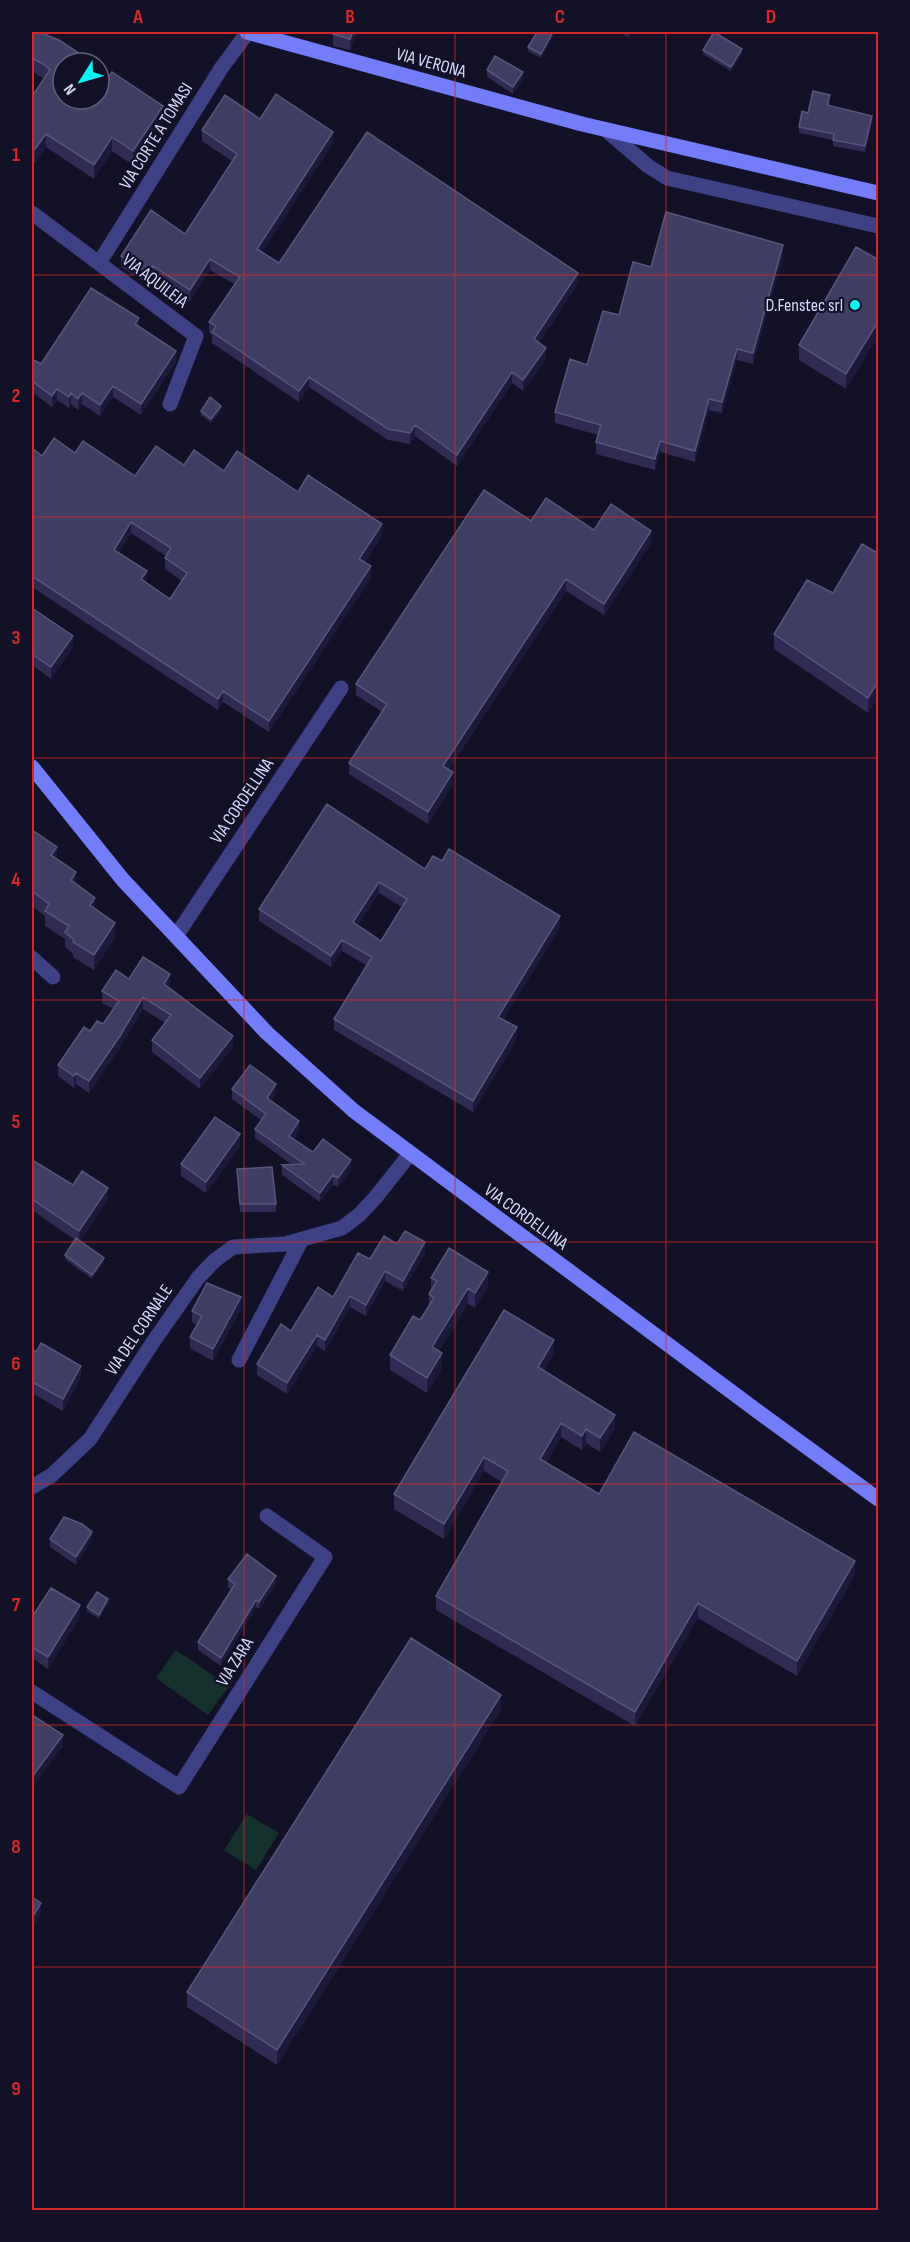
<svg xmlns="http://www.w3.org/2000/svg" width="910" height="2242" font-family="'Sofia Sans Condensed',sans-serif">
  <rect width="100%" height="100%" fill="#121127"/>
  <path fill="#14312d" d="M176,1650L229,1686L208,1715L156,1678Z
    M247,1814L279,1833L256,1870L224,1850Z"/>
  <g fill="none" stroke-linecap="round" stroke-linejoin="round">
    <path stroke="#3e4184" stroke-width="15" d="M606,130L648,166L667,178L878,226
      M32,213L196,336L170,404
      M99,263L222,67L248,32
      M176,936L341,688
      M32,958L53,977
      M239,1360L302,1239
      M32,1487L52,1475L90,1439L153,1342L198,1278L214,1261L233,1247L285,1244L342,1228L359,1215L375,1198L410,1154
      M32,1692L179,1787L325,1557L267,1516"/>
    <path stroke="#737cf9" stroke-width="15" d="M247,32L582,124L878,193
      M32,767L123,880L267,1033L354,1111L764,1416L878,1499"/>
  </g>
  <path fill="#2f2b54" fill-rule="evenodd" d="M32,32L86,63L63,99L93,101L163,119L133,165L112,151L94,179L46,147L35,163L32,160V94L33,95L44,79L32,71Z
    M357,32L350,50L333,46V34Z
    M555,32L541,58L528,51V47Z
    M619,32H631L628,37Z
    M703,50L742,53L731,71L703,54Z
    M487,70L523,80L513,94L487,77Z
    M830,101L829,106L872,122L865,152L833,146V140L799,133V127L808,113Z
    M260,119L333,143L262,252L279,263L578,283L539,343L546,359L523,391L512,383L457,466L415,436L410,444L388,440L309,387L299,402L212,343V335L209,333V322L234,284L210,270L190,301L153,277L148,284L121,267V256L185,234L232,161L202,141V130Z
    M783,256L753,364L737,360L722,413L709,410L695,462L660,452L655,470L596,454V442L598,435L555,423V412L651,267Z
    M879,260V335L846,389L799,360V345Z
    M139,326L176,362L141,415L113,397L100,416L82,404L78,410L71,404L69,408L57,400L52,407L32,392V359L41,364Z
    M221,410L211,423L201,415V411Z
    M32,448L42,456L75,453L135,476L184,465L224,471L298,492L382,535L365,562L371,578L269,732L223,702L218,710L32,587ZM131,533L166,556L165,558V569L182,581L170,599L146,583L119,553Z
    M531,521L594,530L651,543L604,615L566,591L449,769L453,784L428,824L349,774V763L382,712L356,695V684Z
    M879,554V695L868,713L774,649V634L833,593Z
    M32,608L73,647L51,679L32,665Z
    M32,830L57,859L76,883L115,938L94,970L73,957V954L65,947V939L45,926V916L32,906Z
    M442,861L560,927L503,1020L517,1039L473,1112L334,1030V1019L366,965L342,951L331,967L259,921V909L425,869ZM379,893L402,907L381,941L358,925Z
    M129,979L170,986L169,987L233,1047L200,1089L152,1052V1040L165,1023L143,1009L120,1048L89,1093L76,1084L74,1088L58,1076V1065L90,1031L103,1024L114,1009L102,1003V991Z
    M232,1089L276,1094L271,1101L299,1131L294,1139L313,1152L351,1170L338,1187L333,1185L320,1202L282,1175V1165H292L255,1138V1129L261,1120L232,1099Z
    M240,1146L206,1193L181,1176V1164Z
    M32,1160L73,1185L108,1199L80,1241L104,1262L92,1279L65,1259V1255L75,1240L32,1210Z
    M237,1169L276,1204V1212H240Z
    M425,1253L403,1291L385,1281L366,1316L350,1307L325,1351L317,1346L287,1394L257,1375V1364L291,1331L333,1297L370,1259Z
    M431,1278L488,1287L475,1308L468,1304L439,1351L442,1368L427,1393L390,1370V1355L420,1320L429,1306V1294L431,1290Z
    M241,1309L213,1361L190,1348V1337L197,1325L192,1322V1311Z
    M32,1349L81,1377L63,1411L32,1393Z
    M554,1354L544,1370L615,1429L600,1452L586,1443L582,1450L561,1437L546,1463L599,1494L855,1575L797,1676L698,1618L635,1726L436,1610V1596L502,1482L484,1471L444,1539L394,1509V1494Z
    M50,1539H92L76,1565L50,1547Z
    M228,1579L276,1584L259,1609L256,1607L221,1666L198,1650V1642L231,1589L228,1587Z
    M108,1603L99,1619L87,1611V1607Z
    M32,1617H80L48,1669L32,1658Z
    M501,1710L277,2065L187,2007V1992Z"/>
  <path fill="#1c193a" d="M353,32H357L350,50V39Z
    M553,32H555L541,58V54Z
    M742,49V53L731,71V67Z
    M523,72V80L513,94V87Z
    M163,106V119L133,165V151Z
    M872,116V122L865,152V146Z
    M333,132V143L257,260V249Z
    M46,134V147L35,163V149Z
    M112,137V151L94,179V165Z
    M783,245V256L753,364V353Z
    M210,259V270L190,301V290Z
    M153,266V277L148,284V273Z
    M578,273V283L534,350V339Z
    M139,318V329L135,324Z
    M879,320V335L846,389V374Z
    M546,348V359L523,391V380Z
    M737,349V360L722,413V402Z
    M176,351V362L141,415V404Z
    M512,372V383L457,466V455Z
    M309,377V387L299,402V391Z
    M113,386V397L100,416V405Z
    M57,389V400L52,407V396Z
    M71,393V404L69,408V397Z
    M82,393V404L78,410V399Z
    M709,399V410L695,462V451Z
    M221,406V410L211,423V419Z
    M415,425V436L410,444V433Z
    M660,441V452L655,470V459Z
    M131,522V533L114,561V550Z
    M382,524V535L359,570V559Z
    M651,531V543L604,615V604Z
    M371,566V578L269,732V721Z
    M147,571V583L141,579Z
    M566,579V591L443,777V766Z
    M73,636V647L51,679V667Z
    M879,680V695L868,713V698Z
    M223,691V702L218,710V699Z
    M453,772V784L428,824V812Z
    M57,847V862L51,855Z
    M76,872V887L71,880Z
    M379,882V893L353,933V922Z
    M95,898V913L90,905Z
    M560,916V927L498,1029V1017Z
    M115,923V938L94,970V955Z
    M342,940V951L331,967V956Z
    M170,974V986L164,995V984Z
    M143,997V1009L120,1048L89,1093V1081Z
    M517,1027V1039L473,1112V1101Z
    M233,1036V1047L200,1089V1078Z
    M76,1073V1084L74,1088V1076Z
    M276,1084V1094L267,1107V1098Z
    M299,1121V1131L289,1145V1136Z
    M240,1134V1146L206,1193V1182Z
    M351,1160V1170L338,1187V1178Z
    M333,1175V1185L320,1202V1193Z
    M108,1188V1199L79,1243V1231Z
    M425,1242V1253L403,1291V1281Z
    M104,1258V1262L92,1279V1275Z
    M385,1271V1281L366,1316V1305Z
    M488,1272V1287L475,1308V1293Z
    M468,1288V1304L432,1362V1347Z
    M350,1296V1307L325,1351V1340Z
    M241,1297V1309L213,1361V1349Z
    M317,1335V1346L287,1394V1383Z
    M554,1340V1354L538,1381V1367Z
    M442,1353V1368L427,1393V1378Z
    M81,1366V1377L63,1411V1399Z
    M615,1415V1429L600,1452V1438Z
    M561,1423V1437L540,1474V1459Z
    M586,1429V1443L582,1450V1436Z
    M484,1457V1471L444,1539V1524Z
    M92,1532V1539L76,1565V1557Z
    M855,1561V1575L797,1676V1661Z
    M276,1576V1584L259,1609V1602Z
    M108,1599V1603L99,1619V1615Z
    M256,1600V1607L221,1666V1658Z
    M698,1603V1618L635,1726V1712Z
    M80,1605V1617L48,1669V1657Z
    M501,1695V1710L277,2065V2050Z
    M63,1735V1746L32,1789V1777Z
    M41,1903V1914L32,1930V1918Z"/>
  <path fill="#413e66" stroke="#59567e" stroke-width="1.5" fill-rule="evenodd" d="M32,32H39L59,40L86,58L83,63H63V99H91L93,101L94,99H99V92L112,72L163,106L133,151L112,137L94,165L46,134L35,149L32,147V94L33,95L50,70L43,64L32,58Z
    M334,32H353L350,39L333,34Z
    M537,32H553L541,54L528,47Z
    M714,32L742,49L731,67L703,50Z
    M495,56L523,72L513,87L487,70Z
    M813,91L830,95L827,105L872,116L865,146L833,140L834,134L799,127L802,111L808,113Z
    M276,94L333,132L257,249L279,263L367,132L578,273L534,339L546,348L523,380L512,372L457,455L415,425L410,433L388,429L309,377L299,391L212,332L216,326L209,322L240,277L210,259L190,290L153,266L148,273L121,256L151,210L185,234L237,154L202,130L225,95L260,119Z
    M666,212L783,245L753,353L737,349L722,402L709,399L695,451L660,441L655,459L596,442L601,425L555,412L570,359L587,365L603,311L619,315L633,262L651,267Z
    M856,247L879,260V320L846,374L799,345Z
    M91,288L139,318L135,324L176,351L141,404L113,386L100,405L82,393L78,399L71,393L69,397L57,389L52,396L32,381V359L41,364Z
    M210,397L221,406L211,419L201,411Z
    M54,438L75,453L83,441L135,476L156,446L184,465L194,450L224,471L237,451L298,492L308,475L382,524L359,559L371,566L269,721L223,691L218,699L32,576V448L42,456ZM131,522L171,548L165,558L187,573L170,599L141,579L147,571L114,550Z
    M484,490L531,521L546,498L594,530L611,504L651,531L604,604L566,579L443,766L453,772L428,812L349,763L387,704L356,684Z
    M862,544L879,554V680L868,698L774,634L807,580L833,593Z
    M32,608L73,636L51,667L32,654Z
    M327,804L425,869L433,856L442,861L449,849L560,916L498,1017L517,1027L473,1101L334,1019L372,957L342,940L331,956L259,909ZM379,882L407,899L381,941L353,922Z
    M32,830L57,847L51,855L76,872L71,880L95,898L90,905L115,923L94,955L73,942L74,940L65,932L69,926L45,911L49,904L32,891Z
    M143,957L170,974L164,984L233,1036L200,1078L152,1040L171,1015L143,997L120,1036L89,1081L76,1073L74,1076L58,1065L84,1027L90,1031L97,1021L103,1024L119,1001L102,991L116,970L129,979Z
    M250,1065L276,1084L267,1098L299,1121L289,1136L313,1152L323,1139L351,1160L338,1178L333,1175L320,1193L282,1165L304,1164L255,1129L266,1114L232,1089Z
    M215,1117L240,1134L206,1182L181,1164Z
    M32,1160L73,1185L82,1171L108,1188L79,1231L32,1199Z
    M272,1167L276,1204H240L237,1169Z
    M405,1231L425,1242L403,1281L385,1271L366,1305L350,1296L325,1340L317,1335L287,1383L257,1364L281,1324L291,1331L318,1287L333,1297L358,1253L370,1259L384,1236L397,1244Z
    M76,1238L104,1258L92,1275L65,1255Z
    M449,1248L488,1272L475,1293L468,1288L432,1347L442,1353L427,1378L390,1355L413,1316L420,1320L434,1298L429,1294L437,1281L431,1278Z
    M207,1283L241,1297L213,1349L190,1337L202,1316L192,1311Z
    M504,1310L554,1340L538,1367L615,1415L600,1438L586,1429L582,1436L561,1423L540,1459L599,1494L634,1432L855,1561L797,1661L698,1603L635,1712L436,1596L508,1471L484,1457L444,1524L394,1494Z
    M41,1343L81,1366L63,1399L32,1382V1349L36,1352Z
    M64,1517L82,1524L92,1532L76,1557L50,1539Z
    M247,1554L276,1576L259,1602L256,1600L221,1658L198,1642L235,1584L228,1579Z
    M51,1588L80,1605L48,1657L32,1647V1617Z
    M97,1592L108,1599L99,1615L87,1607Z
    M411,1638L501,1695L277,2050L187,1992Z
    M32,1715L63,1735L32,1777Z
    M32,1897L41,1903L32,1918Z"/>
  <path fill="none" stroke="#d62828" stroke-width="1.5" stroke-opacity="0.55" d="M244,32V2210M455,32V2210M666,32V2210M32,275H878M32,517H878M32,758H878M32,1000H878M32,1242H878M32,1484H878M32,1725H878M32,1967H878"/>
  <circle fill="#0df3f5" stroke="#121127" stroke-width="2" cx="855" cy="305" r="6"/>
  <g text-anchor="middle" dominant-baseline="central" stroke-width="4.5" stroke-linejoin="round" paint-order="stroke">
    <g font-size="18" fill="#d9d8fd" stroke="#121127">
      <text transform="translate(431 63) rotate(15)">VIA VERONA</text>
      <text transform="translate(156 136) rotate(-58)">VIA CORTE A TOMASI</text>
      <text transform="translate(155 281) rotate(37)">VIA AQUILEIA</text>
      <text transform="translate(242 801) rotate(-56)">VIA CORDELLINA</text>
      <text transform="translate(526 1217) rotate(36)">VIA CORDELLINA</text>
      <text transform="translate(139 1330) rotate(-56)">VIA DEL CORNALE</text>
      <text transform="translate(235 1662) rotate(-58)">VIA ZARA</text>
    </g>
    <g font-size="18" fill="#d9d8fd" stroke="#121127" text-anchor="end">
      <text x="843" y="305">D.Fenstec srl</text>
    </g>
  </g>
  <rect width="910" height="2242" fill="none" stroke="#121127" stroke-width="66"/>
  <g transform="translate(81 81) rotate(233)"><circle r="28" fill="#121127" stroke="#62617d" stroke-width="1.5"/>
  <path d="M0-4.5L10 22L0 15L-10 22Z" fill="#0df3f5"/>
  <text y="-9" font-size="16" font-weight="bold" text-anchor="middle" fill="#d9d8fd">N</text>
  </g>
  <rect x="33" y="33" width="844" height="2176" fill="none" stroke="#d62828" stroke-width="2"/>
  <g font-size="20" text-anchor="middle" font-weight="bold" fill="#d62828">
    <text x="138" y="23">A</text>
    <text x="350" y="23">B</text>
    <text x="560" y="23">C</text>
    <text x="771" y="23">D</text>
    <text x="16" y="161">1</text>
    <text x="16" y="402">2</text>
    <text x="16" y="644">3</text>
    <text x="16" y="886">4</text>
    <text x="16" y="1128">5</text>
    <text x="16" y="1370">6</text>
    <text x="16" y="1611">7</text>
    <text x="16" y="1853">8</text>
    <text x="16" y="2095">9</text>
  </g>
</svg>
